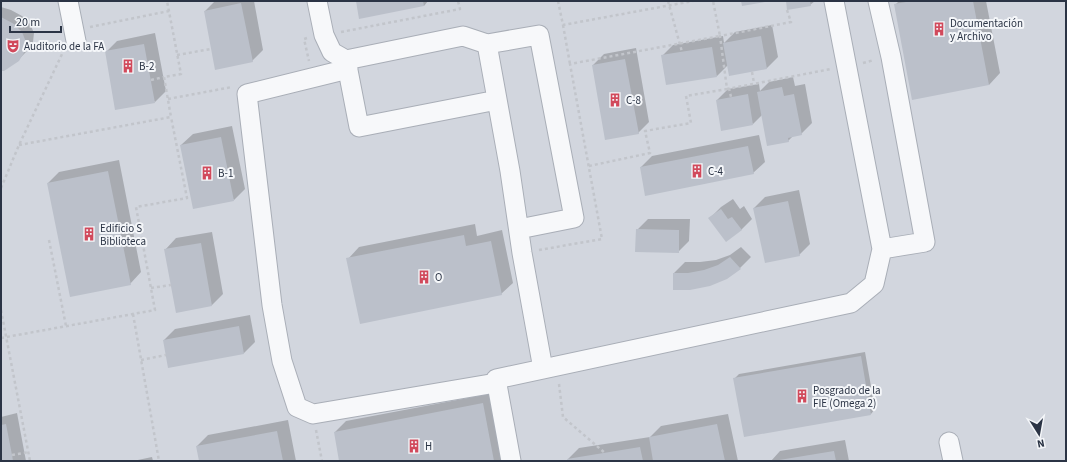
<svg xmlns="http://www.w3.org/2000/svg" width="1067" height="462" font-family="'Source Sans 3',sans-serif">
	<style>
		.built { fill: #d2d6de }
		.shadow { fill: #0003 }
		.building { fill: #bbc0ca }
		.lines { fill: none; stroke-linecap: round; stroke-linejoin: round }
		.minor-casing { stroke: #a9aeb7; stroke-width: 21 }
		.path { stroke: #c2c5cb; stroke-width: 2.5; stroke-dasharray: 3 3; stroke-linecap: butt }
		.minor { stroke: #f7f8fa; stroke-width: 19 }
		.labels { text-anchor: middle; dominant-baseline: central; stroke-width: 4; stroke-linejoin: round; paint-order: stroke }
		.poi-label { font-size: 11px; fill: #2b3445; stroke: #f4f6f9; text-anchor: start }
	</style>
	<rect width="100%" height="100%" fill="#e4e7ec"/>
	<path class="built" d="M1,1H1066V461H1Z"/>
	<path class="shadow" d="M215,1H254L263,50L252,61L205,11Z
		M357,1H428L424,6Z
		M787,1H815L810,5Z
		M899,1H986L1000,73L989,85L895,5Z
		M1,7L11,10L22,16L30,24L34,33L33,42L27,51L18,60L1,70Z
		M772,25L778,57L767,68L728,65L717,76L662,56L673,45L723,36L724,43L735,32Z
		M155,33L166,91L155,102L106,52L117,41Z
		M636,48L649,122L638,133L593,65L604,54Z
		M793,77L795,86L805,84L812,123L801,134L794,135L788,141L762,115L753,124L717,100L728,89L759,84L760,91L769,82Z
		M232,126L245,189L234,200L181,145L193,134Z
		M759,135L765,162L753,173L641,167L652,156Z
		M119,160L141,272L130,284L48,183L59,172Z
		M799,190L810,244L799,255L754,208L765,197Z
		M733,199L740,209L744,206L752,219L741,230L710,218L721,207Z
		M648,219H690L689,241L678,252L637,230Z
		M475,224L477,236L502,230L513,283L501,294L348,259L359,247Z
		M212,232L223,294L212,305L177,311L165,250L176,238Z
		M741,247L751,257L740,268L726,278L674,273L685,262H700L716,260L730,255Z
		M250,315L255,342L244,353L164,340L175,329Z
		M865,352L875,409L871,414L734,379L739,374Z
		M494,393L507,461H340L335,432L346,421Z
		M17,413L26,461H1V417Z
		M728,414L738,461H569L568,459L579,448L650,437L661,426Z
		M288,420L296,461H200L197,446L208,435Z
		M845,440L849,461H771L780,451Z
		M152,457L153,461H133Z"/>
	<path class="building" d="M356,1H423L424,6L359,19Z
		M741,1H765V2L742,6Z
		M786,1H810L811,6L787,10Z
		M912,1H973L989,85L912,100L894,4Z
		M241,3L253,62L215,70L204,11Z
		M1,17L14,24L22,32L26,42L25,51L19,61L4,71H1Z
		M761,36L767,69L729,76L723,43Z
		M144,44L155,103L115,110L105,51Z
		M712,47L717,77L666,85L661,55Z
		M625,59L639,134L605,140L592,65Z
		M782,87L784,96L794,94L802,135L788,138L789,142L767,146L757,92Z
		M748,94L753,125L721,131L716,100Z
		M221,137L234,201L193,209L180,145Z
		M748,146L754,174L645,196L640,167Z
		M108,171L131,285L70,297L47,183Z
		M788,201L800,256L765,263L753,208Z
		M721,209L728,219L732,217L742,230L726,242L708,218Z
		M636,229L679,230V253L635,252Z
		M464,235L466,246L491,241L502,295L360,324L346,258Z
		M201,243L212,306L176,313L164,249Z
		M730,257L741,269L727,279L710,286L690,290H673V273H688L704,270L718,265Z
		M239,326L244,354L168,368L163,340Z
		M861,356L871,415L744,437L733,378Z
		M483,403L494,461H339L334,432Z
		M6,424L12,455L13,461H1V425Z
		M717,424L725,461H653L649,437Z
		M277,431L283,461H199L196,446Z
		M640,447L643,461H568L567,459Z
		M834,451L836,461H779V460Z"/>
	<g class="lines">
		<g class="minor-casing">
			<path id="minor" d="M68,1L76,41
				M317,1L324,35L332,52L346,60L463,36L487,44L510,171L522,253L543,369
				M878,1L891,57L925,242L882,249
				M487,44L539,35L574,218L519,229
				M346,60L359,127L497,100
				M348,69L247,94L272,305L282,361L297,407L313,414L496,383
				M949,442L953,461
				M511,461L496,379L851,303L874,284L882,249L834,1"/>
		</g>
		<path class="path" d="M558,1L563,25L693,1
			M668,1L682,52
			M787,10L791,22L720,36L727,89L831,69
			M563,25L570,64
			M90,27L169,11
			M341,32L460,9L458,1
			M307,38L304,39L309,61
			M177,55L211,49
			M863,63L874,60
			M752,72L754,83
			M151,80L164,77
			M729,88L731,97
			M168,99L232,87
			M19,145L171,117L164,77L181,74L167,1
			M589,166L650,153L645,131L691,123L686,96L727,89
			M1,188L19,145L63,52
			M49,240L66,326
			M539,250L602,239L570,64L720,36L713,1
			M151,288L171,285
			M1,310L30,461
			M133,314L159,461
			M1,338L155,310L136,207L187,198L171,117
			M141,360L166,355
			M559,384L563,417L605,453
			M316,430L322,461
			M12,455L29,452"/>
		<use href="#minor" class="minor"/>
	</g>
	<defs>
		<g id="building-bare" transform="scale(1.08)"><path d="M-4-6H4V6H1V3H-1V6H-4ZM-2.5-4.3h1.7v1.8h-1.7ZM.8-4.3h1.7v1.8H.8ZM-2.5-1h1.7V.8h-1.7ZM.8-1h1.7V.8H.8Z" fill="#d1495b" stroke="#f4f6f9" stroke-width="2.5" paint-order="stroke"/></g>
		<g id="theatre-bare" transform="scale(1.08)"><path d="M-5-5.5Q0-4 5-5.5V0Q5 5 0 6Q-5 5-5 0ZM-3.3-2.5H-1v1.5H-3.3ZM1-2.5H3.3v1.5H1ZM-2.8 1Q0 5.5 2.8 1Z" fill="#d1495b" stroke="#f4f6f9" stroke-width="2.5" paint-order="stroke"/></g>
	</defs>
	<g fill-rule="evenodd">
		<use href="#building-bare" x="939" y="29"/>
		<use href="#theatre-bare" x="13" y="46"/>
		<use href="#building-bare" x="128" y="66"/>
		<use href="#building-bare" x="615" y="100"/>
		<use href="#building-bare" x="697" y="171"/>
		<use href="#building-bare" x="207" y="173"/>
		<use href="#building-bare" x="89" y="234"/>
		<use href="#building-bare" x="424" y="277"/>
		<use href="#building-bare" x="802" y="396"/>
		<use href="#building-bare" x="414" y="446"/>
	</g>
	<g class="labels">
		<g class="poi-label">
			<text x="950" y="23">Documentación<tspan x="950" dy="13">y Archivo</tspan></text>
			<text x="24" y="46">Auditorio de la FA</text>
			<text x="139" y="66">B-2</text>
			<text x="626" y="100">C-8</text>
			<text x="708" y="171">C-4</text>
			<text x="218" y="173">B-1</text>
			<text x="100" y="228">Edificio S<tspan x="100" dy="13">Biblioteca</tspan></text>
			<text x="435" y="277">O</text>
			<text x="813" y="390">Posgrado de la<tspan x="813" dy="13">FIE (Omega 2)</tspan></text>
			<text x="425" y="446">H</text>
		</g>
	</g>
	<rect width="1067" height="462" fill="none" stroke="#2b3445" stroke-width="4"/>
	<g transform="translate(1039 434) rotate(169)" stroke="#f4f6f9" stroke-width="3" paint-order="stroke">
	<path d="M0-3L7 15L0 10L-7 15Z" fill="#2b3445"/>
	<text y="-6" font-size="11" font-weight="bold" text-anchor="middle" fill="#2b3445">N</text>
	</g>
	<path d="M10 26v6h51v-6" fill="none" stroke="#2b3445" stroke-width="2"/>
	<text x="16" y="26" font-size="12" fill="#2b3445" stroke="#f4f6f9" stroke-width="3" paint-order="stroke">20 m</text>
</svg>
